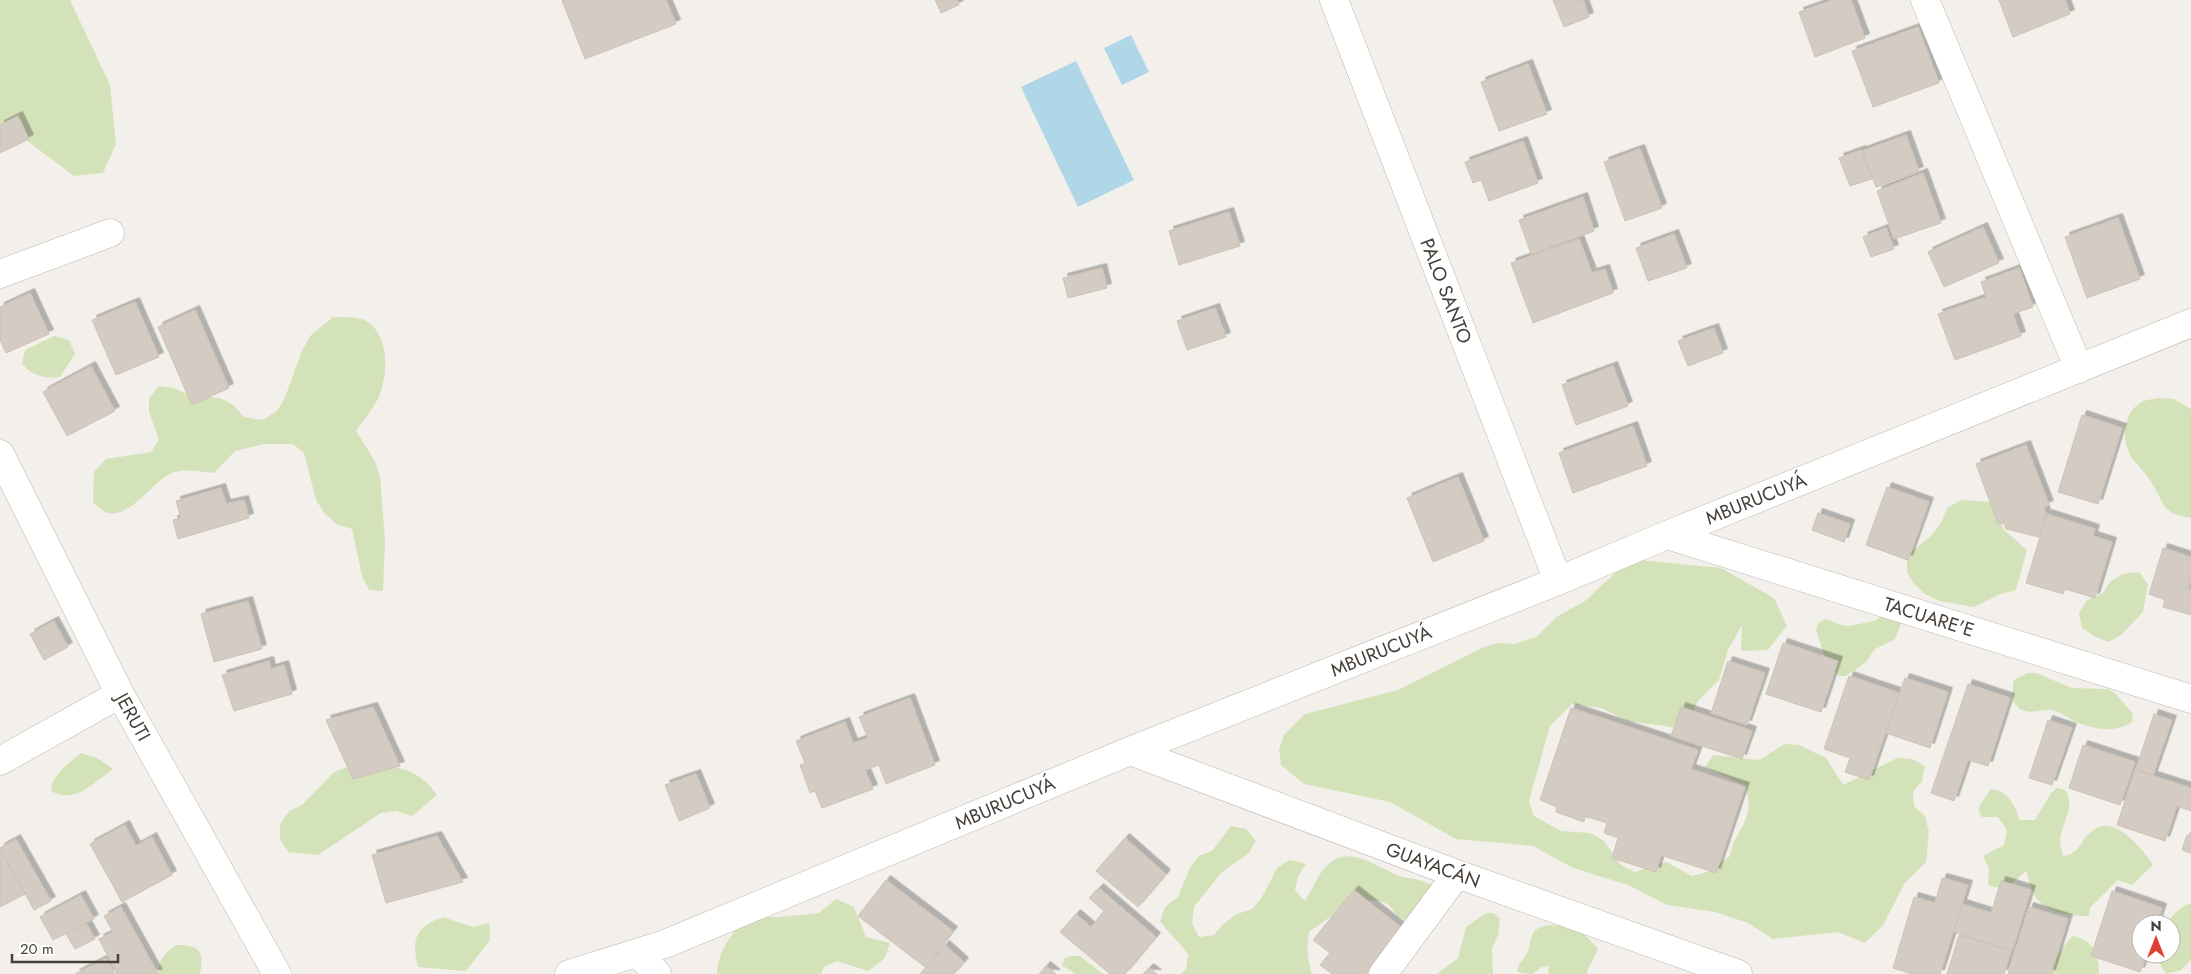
<svg xmlns="http://www.w3.org/2000/svg" width="2191" height="974" font-family="Jost,sans-serif">
	<style>
		.green { fill: #d4e2b9 }
		.water { fill: #afd7e8 }
		.building { fill: #d4cbc2; stroke: #cec2b6; filter: url(#shadow) }
		.lines { fill: none; stroke-linecap: round; stroke-linejoin: round }
		.minor-casing { stroke: #beb7ae; stroke-width: 29 }
		.minor { stroke: #fff; stroke-width: 28 }
		.labels { text-anchor: middle; dominant-baseline: central; stroke-width: 4; stroke-linejoin: round; paint-order: stroke }
		.street-label { font-size: 19px; fill: #47403a; stroke: #fff }
	</style>
	<defs>
		<filter id="shadow"><feDropShadow dx="4.5" dy="-4.5" stdDeviation="0" flood-color="#0004"/></filter>
	</defs>
	<rect width="100%" height="100%" fill="#f3f0eb"/>
	<path class="green" d="M0,0H70L110,85L116,144L103,173L74,176L22,137L0,139Z
		M333,317C344,317 359,316 368,322C390,337 388,377 378,399C372,410 363,421 356,431L375,461L380,476L385,540L383,591L369,590L362,576L352,529L338,525L325,514L316,500L304,453L293,444H264L235,451L214,473C199,472 182,467 168,475C151,484 128,521 105,512C101,510 96,505 93,502L94,472L106,459L151,452L159,440L149,412V398L159,386L174,388L189,395L220,398L233,405L244,417L262,420L276,412L284,400L302,351L310,336Z
		M54,336L69,340L75,354L60,377C43,379 34,376 22,364L25,350Z
		M2159,398L2174,399L2191,409V518C2160,513 2166,505 2151,482C2146,473 2138,466 2132,458C2120,440 2123,410 2144,401C2149,399 2155,399 2159,398Z
		M1961,500L1992,502L2004,530L2027,550L2016,590L2001,594L1974,607L1939,601L1925,594L1914,584L1907,572V555C1927,540 1939,532 1947,508Z
		M1630,559L1721,568L1774,598L1787,626L1768,650L1741,651L1742,625L1728,650L1719,680L1698,701L1685,729L1628,721L1601,708L1572,704L1550,726L1529,801L1534,816L1561,831L1590,833L1604,841L1621,865L1635,872L1666,862L1692,876L1707,872L1730,856C1733,838 1740,834 1746,819C1750,809 1748,796 1746,786L1705,767L1713,755L1759,760L1785,744L1799,745L1826,758L1843,785L1897,758L1912,759L1925,766L1922,781L1913,792L1914,806L1925,816L1929,832L1926,862L1905,883L1883,925L1865,943L1838,932L1773,939L1748,923L1715,912L1667,905L1628,885L1573,868L1533,846L1456,839L1390,802L1304,784L1281,765L1279,749L1284,735L1305,714L1398,690L1484,647L1499,643L1514,644L1536,637L1558,616L1585,601Z
		M2139,572L2148,584L2143,612L2122,634L2109,642L2096,637L2082,628L2079,613L2087,600L2102,594L2110,582L2123,574Z
		M1888,613L1904,616L1895,639L1875,649L1866,662L1846,676H1839L1828,666L1816,630L1818,623L1826,619L1841,625L1849,626L1874,621Z
		M2027,673H2036L2072,688L2108,689L2115,693L2133,714L2132,722C2116,734 2093,729 2076,722C2068,718 2060,711 2051,710C2041,709 2029,715 2020,709C2010,702 2012,690 2014,680Z
		M81,753L97,758L113,769C95,782 74,805 51,791C53,773 68,764 81,753Z
		M350,766C387,766 414,762 437,795L412,816L396,811L381,813L318,855L288,852L280,839V824L289,811L302,805L334,772Z
		M2057,788L2065,790C2080,812 2050,831 2064,856C2081,853 2080,840 2092,831C2114,813 2143,849 2153,865L2132,885L2118,880L2090,908L2089,916C2071,916 2051,914 2038,900C2032,894 2029,879 2026,871C2015,881 2003,893 1988,885L1989,869L1983,856L2004,845L2007,830L1998,817H1982L1978,810L1981,803L1991,789C2009,791 2014,805 2020,820H2035L2051,793Z
		M1231,826L1246,829L1256,841L1249,853L1222,872L1194,907L1192,923L1199,937L1214,935L1224,923L1237,914L1252,909L1262,897L1277,868L1290,860L1306,864L1298,876L1295,890L1305,901C1313,889 1319,870 1331,862C1354,845 1381,871 1403,877C1415,879 1422,880 1433,885L1412,922C1407,920 1401,919 1398,916C1393,912 1392,907 1387,904C1363,891 1329,918 1309,932C1307,947 1307,959 1312,974H1181L1186,969L1188,955C1180,942 1169,934 1160,921L1165,907L1178,897L1190,868L1199,856L1212,851Z
		M836,899L854,907L866,937L890,943L885,958L868,971L837,961L824,967L821,974H717C718,950 731,936 745,917H779L819,913Z
		M2191,903V960L2181,970L2166,974L2158,961L2159,954H2171V924H2167C2173,914 2180,907 2191,903Z
		M1486,913H1494L1500,919L1498,935L1492,949L1493,974H1437L1458,958L1466,927Z
		M443,917L473,927L489,923L490,940L466,971L418,967C411,938 416,927 443,917Z
		M1548,925C1575,926 1580,928 1598,949L1587,971V974H1548L1549,966L1542,967L1532,974L1517,972C1518,963 1525,959 1528,951C1533,936 1529,929 1548,925Z
		M2072,936C2093,940 2099,953 2099,974H2046L2049,966Z
		M177,945C201,945 204,952 200,974H158C158,961 165,951 177,945Z
		M1072,956H1080L1103,974H1075L1062,965L1065,958Z"/>
	<path class="water" d="M1131,35L1149,72L1122,85L1104,48Z
		M1076,61L1134,180L1078,207L1021,87Z"/>
	<path class="building" d="M562,0H666L676,24L585,59Z
		M935,0H957L959,5L941,13Z
		M1553,0H1583L1589,17L1564,27Z
		M1833,0H1851L1865,38L1815,57L1799,12Z
		M1999,0H2065L2070,14L2013,37Z
		M1918,27L1939,83L1873,107L1852,51Z
		M1528,64L1547,114L1499,131L1481,82Z
		M18,116L29,139L0,153V125Z
		M1906,135L1919,171L1876,187L1862,151Z
		M1523,141L1538,183L1489,201L1481,180L1473,183L1465,162Z
		M1640,149L1662,208L1625,221L1604,162Z
		M1861,150L1872,179L1850,186L1839,158Z
		M1923,173L1941,223L1894,239L1877,191Z
		M1583,197L1594,231L1531,254L1519,220Z
		M1229,212L1240,246L1179,265L1169,231Z
		M2118,218L2140,279L2087,298L2065,237Z
		M1983,227L1999,263L1944,287L1928,252Z
		M1886,228L1894,249L1871,257L1863,237Z
		M1674,234L1687,268L1648,281L1636,248Z
		M1579,239L1592,273L1605,269L1613,293L1533,323L1511,263Z
		M1102,268L1107,288L1068,298L1063,278Z
		M2019,268L2033,307L2013,314L2021,336L1955,360L1938,314L1986,297L1981,282Z
		M30,293L49,334L6,353L0,340V307Z
		M135,302L159,357L116,375L92,320Z
		M1215,308L1226,337L1187,350L1177,321Z
		M195,310L229,388L192,405L158,327Z
		M1714,328L1723,353L1688,366L1678,341Z
		M91,366L115,411L67,436L43,392Z
		M1613,366L1628,406L1576,425L1562,385Z
		M2082,415L2122,428L2098,504L2058,492Z
		M1633,426L1647,466L1573,493L1559,453Z
		M2026,445L2049,505L2044,507L2046,514L2039,537L2006,529L2004,523L1998,524L1976,464Z
		M1458,477L1484,541L1433,562L1407,498Z
		M1887,487L1929,502L1908,560L1866,545Z
		M221,488L226,504L244,500L249,518L178,539L173,520L181,518L176,501Z
		M1818,513L1850,524L1844,542L1812,530Z
		M2047,514L2095,529L2093,536L2112,542L2095,598L2065,589L2063,594L2026,583Z
		M2163,548L2191,557V580L2188,588L2191,589V615L2163,607L2165,600L2149,594Z
		M248,601L262,649L214,662L201,614Z
		M54,621L68,647L44,660L30,634Z
		M1783,643L1838,661L1821,712L1766,694Z
		M269,661L271,669L284,665L292,694L234,711L222,675Z
		M1728,661L1765,673L1747,725L1711,713Z
		M1849,676L1899,693L1869,780L1845,772L1850,758L1824,749Z
		M1905,678L1948,692L1930,748L1886,733Z
		M1968,684L2010,698L1988,766L1968,760L1954,801L1931,793Z
		M910,698L935,765L886,784L879,765L865,770L873,789L822,808L815,791L810,793L800,765L805,763L796,741L845,722L853,743L868,738L859,717Z
		M373,707L400,766L353,779L326,720Z
		M1681,707L1752,731L1742,759L1671,736Z
		M1571,708L1698,750L1691,769L1745,787L1716,873L1661,855L1656,872L1612,858L1618,838L1604,833L1607,823L1585,816L1584,822L1556,812L1557,807L1540,800Z
		M2154,714L2172,720L2153,775L2136,769Z
		M2048,720L2072,728L2052,785L2029,778Z
		M2083,745L2135,762L2120,805L2069,788Z
		M2135,770L2191,788V811L2177,806L2165,841L2117,825Z
		M696,774L710,808L679,821L665,785Z
		M125,825L136,846L152,837L172,875L122,902L90,844Z
		M2187,835L2191,836V853L2182,850Z
		M437,836L463,882L386,903L372,855Z
		M1125,838L1166,874L1138,907L1096,871Z
		M16,839L51,901L34,910L0,848Z
		M0,849L25,894L0,907Z
		M1942,878L1968,885L1940,974H1912L1893,968L1914,897L1935,903Z
		M886,880L953,931L925,967L858,916Z
		M2001,881L2031,890L2012,951L1954,932L1962,904L1991,913Z
		M1099,888L1156,937L1125,974H1110L1060,932L1076,914L1091,927L1104,911L1089,898Z
		M1354,890L1403,929L1366,974H1332L1320,965L1330,953L1313,940Z
		M2112,891L2162,908L2157,924H2141V954H2147L2140,972L2091,956Z
		M81,895L94,919L53,940L40,917Z
		M121,907L158,974H117L99,939L113,932L104,916Z
		M2029,907L2068,919L2051,974H2008Z
		M86,923L95,939L75,949L66,934Z
		M1959,935L2011,951L2004,974H1947Z
		M945,945L964,962L954,974H920Z
		M106,958L115,974H75Z
		M1046,966L1056,974H1039Z
		M1149,968L1157,974H1143Z"/>
	<g class="lines">
		<g class="minor-casing">
			<path id="minor" d="M1334,0L1558,581
				M1925,0L2079,369
				M0,274L110,233
				M0,454L120,694L277,974
				M1667,535L2191,699
				M1130,751L1457,874L1738,974
				M0,761L120,694
				M638,953L657,974
				M569,974L665,944L1130,751L1558,581L1667,535L2191,323
				M1383,974L1457,874"/>
		</g>
		<use href="#minor" class="minor"/>
	</g>
	<g class="labels">
		<g class="street-label">
			<text transform="translate(1446 291) rotate(69)">PALO SANTO</text>
			<text transform="translate(1756 499) rotate(-22)">MBURUCUYÁ</text>
			<text transform="translate(1929 617) rotate(17)">TACUARE'E</text>
			<text transform="translate(1381 651) rotate(-22)">MBURUCUYÁ</text>
			<text transform="translate(133 717) rotate(61)">JERUTI</text>
			<text transform="translate(1005 803) rotate(-23)">MBURUCUYÁ</text>
			<text transform="translate(1433 865) rotate(20)">GUAYACÁN</text>
		</g>
	</g>
	<g transform="translate(2156 939)"><circle r="24" fill="#ffffff" stroke="#b5b3b0"/>
	<path d="M0-4L9 19L0 12L-9 19Z" fill="#e03e35"/>
	<text y="-8" font-size="14" font-weight="bold" text-anchor="middle" fill="#47403a">N</text>
	</g>
	<path d="M12 954v8h106v-8" fill="none" stroke="#47403a" stroke-width="2.5"/>
	<text x="20" y="954" font-size="15" fill="#47403a" stroke="#ffffff" stroke-width="4" paint-order="stroke">20 m</text>
</svg>
